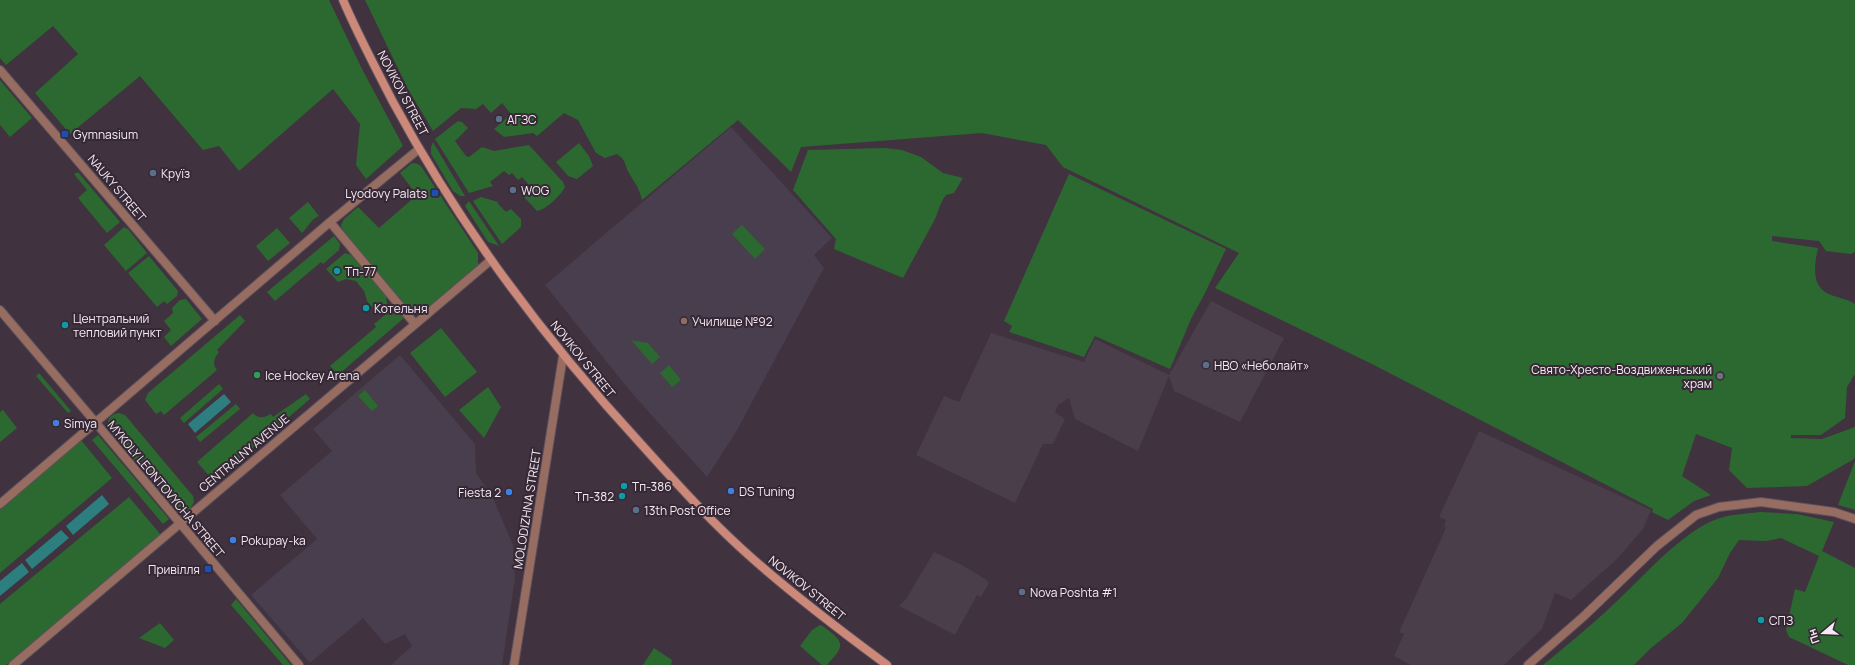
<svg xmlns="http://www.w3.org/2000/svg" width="1855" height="665" font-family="Manrope,sans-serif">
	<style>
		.commercial { fill: #4a3e4a }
		.education { fill: #483e4d }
		.green { fill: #2c6931 }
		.water { fill: #2d7e7f }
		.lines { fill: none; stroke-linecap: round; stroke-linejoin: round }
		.minor-casing { stroke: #5d505c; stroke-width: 10 }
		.tertiary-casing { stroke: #5d505c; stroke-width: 10 }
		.secondary-casing { stroke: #5d505c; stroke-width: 10 }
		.minor { stroke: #976c61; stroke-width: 8 }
		.tertiary { stroke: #976c61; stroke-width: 8 }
		.secondary { stroke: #cc8878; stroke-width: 8 }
		.service-dot { fill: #5c6f8a; stroke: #362835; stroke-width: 1.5 }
		.transit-dot { fill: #1a4fb4; stroke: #362835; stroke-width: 1.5 }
		.culture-dot { fill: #0f9aa8; stroke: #362835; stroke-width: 1.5 }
		.education-dot { fill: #8d6e63; stroke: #362835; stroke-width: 1.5 }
		.leisure-dot { fill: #2e9e5b; stroke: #362835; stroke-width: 1.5 }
		.worship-dot { fill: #6b7280; stroke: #362835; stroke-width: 1.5 }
		.shop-dot { fill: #3f7fe0; stroke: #362835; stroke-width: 1.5 }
		.labels { text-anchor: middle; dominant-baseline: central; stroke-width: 4; stroke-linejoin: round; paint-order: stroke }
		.street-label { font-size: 12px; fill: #f5ebf4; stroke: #362835 }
		.poi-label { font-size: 12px; fill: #f5ebf4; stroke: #362835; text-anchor: start }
	</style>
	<rect width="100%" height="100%" fill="#40323f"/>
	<path class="commercial" d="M1211,301L1284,338L1240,422L1174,391L1169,376L1138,451L1075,419L1069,398L1058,405L1055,412L1065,419L1053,444H1043L1015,503L916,455L944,396L959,402L991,333L1084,362L1095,339L1169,375Z
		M1479,431L1651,510L1643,529L1616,560L1571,600L1555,593L1542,629L1504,665H1411L1394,656L1404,634L1399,632L1446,528L1444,526L1446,520L1439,517Z
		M934,552L964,566L985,579L989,583L981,597L977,595L955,635L899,606L906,599Z"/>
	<path class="education" d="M731,127L832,238L814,255L824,268L736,432L707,477L630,391L545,285Z
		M400,355L475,444L476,473L492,496L513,545L515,579L502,665H391L412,646L405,634L385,644L363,618L310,663L251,595L317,539L280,495L332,451L313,429Z"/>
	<path class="green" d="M0,0H329L362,69L403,146L366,179L356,165L360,124L333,89L239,171L219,146L203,150L140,76L70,134L35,93L78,54L53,26L6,65L0,58Z
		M365,0H1855V252L1851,254L1826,251L1819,241L1772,236V241L1818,248C1815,262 1811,283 1825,292C1834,298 1847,298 1855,304V374L1847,387L1845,418L1821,435H1791V438L1822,439L1855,427V456L1854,459L1807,486L1747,488L1729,470L1732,448L1696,434L1682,476L1711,495L1694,501L1668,520L1652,512L1653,509L1372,364L1215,288L1239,253L1063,167L1046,145L982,133L801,147L791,172L738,120L642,200C639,187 635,184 629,173C624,164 627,161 617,154L605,158L596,153L578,120L564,113L537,136L533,133L504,137L494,129L511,114L502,103L491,113L483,104L476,109L461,108L433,131L408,89Z
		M0,80L32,118L10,137L0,125Z
		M458,121L462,122L468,128L455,141L466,156L469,157L482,147L494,151L529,145L563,182L565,187C560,196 547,209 537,211L523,196L532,188L522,177L518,180L512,173L509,175L504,171L490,182L493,186L469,193L435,139Z
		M433,142L465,196H460L453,191L431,154V147Z
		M579,143L589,156L593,166L577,179L568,176L556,162Z
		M885,148L902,150L921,157L943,173L963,178L954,193L946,195C939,204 939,211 934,221L903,278L834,249L836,239L793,190L808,150Z
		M412,163L418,164L421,166L478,253V265L422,313L415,315L411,314L344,233L341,225L344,219L358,207L379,228L417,195L400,173Z
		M78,172L120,222L107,233L78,198L87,190L74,174Z
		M1069,174L1226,249L1205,293L1191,319L1170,369L1095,336L1084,357L1009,332L1012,326L1004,321Z
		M481,197L498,202V204L506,212L511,209L521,219V227L502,244L473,201Z
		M469,201L499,246L488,242L465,206Z
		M308,202L319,216C311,219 308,227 302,233L289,218Z
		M742,225L765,249L755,259L732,234Z
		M124,227L128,229L147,253L126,271L104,245Z
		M277,228L290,243L268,261L256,246Z
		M334,236L340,244L339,250L323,264L321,262L275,301L267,292Z
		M345,253L351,255L386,296L387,304L377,313L367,301L364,291L356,281L346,279L338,282L326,269Z
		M149,256L178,291L177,296L167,304L164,301L157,307L128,273Z
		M186,299L202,319L171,346L164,337L171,330L164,321L173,313L172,308L180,300Z
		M395,310L404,318L338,375L330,366L376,327L374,324L390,311Z
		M240,315L245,321L217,350L219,352C214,358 212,364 217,370L164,415L161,411L156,414L145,400L148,393Z
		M441,328L477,372L445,397L410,353Z
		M631,340L648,343L660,357L652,364Z
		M669,365L681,380L672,387L660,373Z
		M39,373L71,411L68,413L36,376Z
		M219,384L223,389L184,423L180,418Z
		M488,387L501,407L484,438L459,410Z
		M365,390L378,406L372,411L358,396Z
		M306,394L310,399L218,477L212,479L197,462L253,413C258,419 264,418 271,414L273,417Z
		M236,404L240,409L200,442L196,437Z
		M3,410L17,428L0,442V412Z
		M119,413L125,415L193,496L194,502L190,509L183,512L177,509L110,431C105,422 109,414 119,413Z
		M98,435L169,519L163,524L92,440Z
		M81,440L112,478L0,573V508Z
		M1855,461V510L1838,505Z
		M129,497L161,535L6,665H0V604Z
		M1760,512L1797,514L1834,522L1822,551L1855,568V665H1848L1789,637L1786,630L1795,589L1805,592L1819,556L1781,538L1766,541L1739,540L1730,553L1718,578L1682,623L1651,648L1634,665H1543C1567,645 1592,625 1615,603C1642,578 1678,536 1712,521C1727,514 1744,514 1760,512Z
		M236,599L291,665H283L231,605Z
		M160,623L174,640L165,648L139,638Z
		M820,625C825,627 829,631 833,634C848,646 836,654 827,665H822L800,646L812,630Z
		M654,648L672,660L671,665H643Z"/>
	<path class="water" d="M224,394L231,402L195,433L188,424Z
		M102,495L109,504L73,535L66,526Z
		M61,530L69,538L32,569L25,560Z
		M22,563L29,572L0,596V581Z"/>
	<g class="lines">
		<g class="minor-casing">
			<path id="minor" d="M0,310L96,423
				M514,665L563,356"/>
		</g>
		<g class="tertiary-casing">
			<path id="tertiary" d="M0,70L215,321
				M330,222L415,324
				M96,423L299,665
				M0,504L330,222L419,149
				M13,665L491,260
				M1528,665L1583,617L1657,546L1696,515L1719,507L1761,502L1834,512L1855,519"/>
		</g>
		<g class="secondary-casing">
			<path id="secondary" d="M343,0C358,35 376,69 393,102C460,226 545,340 641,444C677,484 713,524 753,559C796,597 841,631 887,665"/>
		</g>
		<use href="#minor" class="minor"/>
		<use href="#tertiary" class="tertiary"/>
		<use href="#secondary" class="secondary"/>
	</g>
	<g class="service-dot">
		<circle cx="499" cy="119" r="4"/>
		<circle cx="153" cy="173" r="4"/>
		<circle cx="513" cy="190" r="4"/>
		<circle cx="1206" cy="365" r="4"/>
		<circle cx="636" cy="510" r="4"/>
		<circle cx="1022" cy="592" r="4"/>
	</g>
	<g class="transit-dot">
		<rect x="61" y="130" width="8" height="8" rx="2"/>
		<rect x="431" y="189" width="8" height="8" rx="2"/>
		<rect x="204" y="565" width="8" height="8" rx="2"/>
	</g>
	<g class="culture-dot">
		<circle cx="337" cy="271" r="4"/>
		<circle cx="366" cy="308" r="4"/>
		<circle cx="65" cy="325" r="4"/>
		<circle cx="624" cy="486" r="4"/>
		<circle cx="622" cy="496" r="4"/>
		<circle cx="1761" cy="620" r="4"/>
	</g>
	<circle class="education-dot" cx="684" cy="321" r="4"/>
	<circle class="leisure-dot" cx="257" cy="375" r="4"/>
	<circle class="worship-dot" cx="1720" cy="376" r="4"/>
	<g class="shop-dot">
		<circle cx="56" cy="423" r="4"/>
		<circle cx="731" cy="491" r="4"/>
		<circle cx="509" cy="492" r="4"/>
		<circle cx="233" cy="540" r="4"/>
	</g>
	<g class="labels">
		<g class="street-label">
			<text transform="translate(403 93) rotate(62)">NOVIKOV STREET</text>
			<text transform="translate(117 188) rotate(50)">NAUKY STREET</text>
			<text transform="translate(583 359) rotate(51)">NOVIKOV STREET</text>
			<text transform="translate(244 453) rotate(-40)">CENTRALNY AVENUE</text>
			<text transform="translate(166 489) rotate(50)">MYKOLY LEONTOVYCHA STREET</text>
			<text transform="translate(527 509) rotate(-81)">MOLODIZHNA STREET</text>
			<text transform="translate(807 588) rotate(39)">NOVIKOV STREET</text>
		</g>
		<g class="poi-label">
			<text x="507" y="119">АГЗС</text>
			<text x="73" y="134">Gymnasium</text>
			<text x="161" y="173">Круїз</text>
			<text x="521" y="190">WOG</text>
			<text x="427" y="193" text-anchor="end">Lyodovy Palats</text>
			<text x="345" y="271">Тп-77</text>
			<text x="374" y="308">Котельня</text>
			<text x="73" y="318">Центральний<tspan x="73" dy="14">тепловий пункт</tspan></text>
			<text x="692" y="321">Училище №92</text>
			<text x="1214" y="365">НВО «Неболайт»</text>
			<text x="1712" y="369" text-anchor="end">Свято-Хресто-Воздвиженський<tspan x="1712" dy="14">храм</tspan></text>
			<text x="265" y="375">Ice Hockey Arena</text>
			<text x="64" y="423">Simya</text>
			<text x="632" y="486">Тп-386</text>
			<text x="739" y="491">DS Tuning</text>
			<text x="501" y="492" text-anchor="end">Fiesta 2</text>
			<text x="614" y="496" text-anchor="end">Тп-382</text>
			<text x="644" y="510">13th Post Office</text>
			<text x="241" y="540">Pokupay-ka</text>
			<text x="200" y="569" text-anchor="end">Привілля</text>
			<text x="1030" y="592">Nova Poshta #1</text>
			<text x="1769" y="620">СПЗ</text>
		</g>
	</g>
	<g transform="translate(1823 633) rotate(251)" stroke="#362835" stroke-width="3" paint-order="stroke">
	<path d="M0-3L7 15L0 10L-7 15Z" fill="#f5ebf4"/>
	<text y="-6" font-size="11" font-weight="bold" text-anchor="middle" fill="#f5ebf4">Пн</text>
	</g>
</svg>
